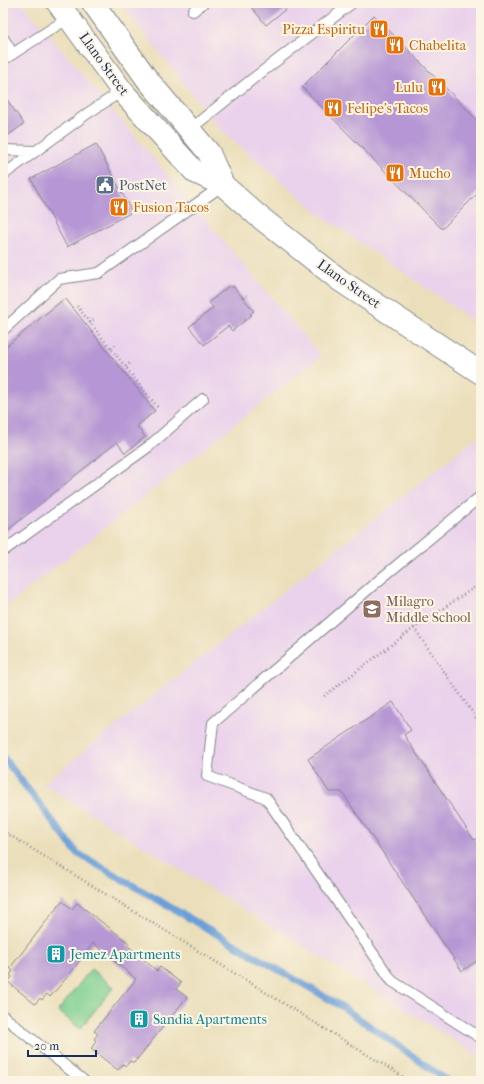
<svg xmlns="http://www.w3.org/2000/svg" width="484" height="1084" font-family="'IM FELL French Canon',serif">
	<style>
		.built { fill: #ead1ec }
		.grass { fill: #7dce8f; stroke: #4c7e76 }
		.lines { fill: none; stroke-linecap: round; stroke-linejoin: round }
		.stream { stroke: #6b9fd7; stroke-width: 7 }
		.building { fill: #b696d4 }
		.lane-casing { stroke: #83878c; stroke-width: 12 }
		.secondary-casing { stroke: #83878c; stroke-width: 24 }
		.path { stroke: #83878c; stroke-width: 2.5; stroke-dasharray: 1 3; stroke-linecap: butt }
		.lane { stroke: #fff; stroke-width: 10 }
		.secondary { stroke: #fff; stroke-width: 22 }
		.labels { text-anchor: middle; dominant-baseline: central; stroke-width: 4; stroke-linejoin: round; paint-order: stroke }
		.food-label { font-size: 14px; fill: #c56008; stroke: #fcf5e5; text-anchor: start }
		.street-label { font-size: 14px; fill: #1b2f5e; stroke: #fcf5e5 }
		.service-label { font-size: 14px; fill: #4e5e75; stroke: #fcf5e5; text-anchor: start }
		.education-label { font-size: 14px; fill: #785e54; stroke: #fcf5e5; text-anchor: start }
		.culture-label { font-size: 14px; fill: #0d838f; stroke: #fcf5e5; text-anchor: start }
	</style>
	<rect width="100%" height="100%" fill="#fcf5e5"/>
	<filter id="ink" filterUnits="userSpaceOnUse"><feTurbulence type="fractalNoise" baseFrequency=".025" numOctaves="2"/><feDisplacementMap in="SourceGraphic" scale="8" xChannelSelector="R" yChannelSelector="G"/><feConvolveMatrix kernelMatrix="1 2 1 2 8 2 1 2 1" color-interpolation-filters="sRGB"/></filter>
	<filter id="wash" filterUnits="userSpaceOnUse"><feTurbulence type="fractalNoise" baseFrequency=".012" numOctaves="4" result="noise"/><feDisplacementMap in="SourceGraphic" scale="16" xChannelSelector="R" yChannelSelector="G"/><feGaussianBlur stdDeviation="0.9" result="paint"/><feColorMatrix in="noise" values="0 0 0 0 0 0 0 0 0 0 0 0 0 0 0 0 0 1.4 0 .05"/><feComposite in="paint" operator="in"/></filter>
	<g filter="url(#wash)">
		<rect width="100%" height="100%" fill="#ebdfbb"/>
		<path class="built" d="M5,3H22L321,356L3,609V4Z
			M120,3H481V326L319,214L220,129Z
			M481,434V1057L43,784Z"/>
		<path class="grass" d="M91,969L114,987L80,1029L58,1011Z"/>
		<g class="lines">
			<path class="stream" d="M3,757L77,853L341,1006L448,1081"/>
		</g>
		<g id="blocks">
			<path class="building" d="M248,3H293L266,25Z
				M374,15L481,124V190L442,229L302,87Z
				M3,94L24,124L3,139Z
				M96,144L132,212L67,247L31,179Z
				M229,286L231,288L233,286L254,311L250,314L252,315L232,331L228,326L204,345L189,327L213,308L209,302Z
				M65,298L155,411L137,426L145,437L125,453L117,442L3,534V349Z
				M393,702L411,730L404,735L474,840L481,836V958L462,971L342,792H329L308,759Z
				M62,901L72,909L77,903L129,943L127,945L157,971L160,967L181,983L176,989L187,997L134,1063L130,1061L126,1066L123,1064L118,1070L91,1049L96,1041L94,1039L98,1034L94,1031L136,979L93,943L69,975L50,997L47,994L42,1000L40,998L35,1004L8,982L12,977L10,975L13,971L10,968Z"/>
		</g>
	</g>
	<g filter="url(#ink)">
		<use href="#blocks" fill-opacity="0" stroke="#83878c" stroke-width="1"/>
		<g class="lines">
			<g class="lane-casing">
				<path id="lane" d="M193,11L203,3
					M3,38L13,54
					M3,60L70,17
					M189,130L250,81L352,3
					M3,150L35,151
					M3,175L88,113L122,91
					M3,330L59,279L99,273L223,185
					M481,496L372,586L213,723L207,776L266,798L392,981L481,1038
					M3,551L148,447L203,399
					M3,1016L84,1081"/>
			</g>
			<g class="secondary-casing">
				<path id="secondary" d="M58,3L122,91L195,172L223,185L209,153L147,79L93,3
					M223,185L257,215L341,281L481,373"/>
			</g>
			<path class="path" d="M243,298L249,294
				M77,306L159,409
				M90,323L95,318
				M111,348L116,344
				M126,367L131,362
				M414,628L481,725
				M324,696L414,628L481,583
				M3,831L410,1081"/>
			<use href="#lane" class="lane"/>
			<use href="#secondary" class="secondary"/>
		</g>
	</g>
	<defs>
		<g id="restaurant-square" transform="scale(1)"><rect x="-9" y="-9" width="18" height="18" rx="4" fill="#e8710a" stroke="#fcf5e5"/><path d="M-5-6h1v4h1v-4h1v4h1v-4h1v5L-1.5 .5V6h-2V.5L-5-1ZM5-6V6H3V1.5H1.5Q1.5-4 5-6Z" fill="#fff"/></g>
		<g id="civic-square" transform="scale(1)"><rect x="-9" y="-9" width="18" height="18" rx="4" fill="#5c6f8a" stroke="#fcf5e5"/><path d="M-.6-6.5H3V-4.5H.6V-3L4-1V1h2V6H-6V1h2V-1L-.6-3ZM-1.2 2.5V6h2.4V2.5Z" fill="#fff"/></g>
		<g id="school-square" transform="scale(1)"><rect x="-9" y="-9" width="18" height="18" rx="4" fill="#8d6e63" stroke="#fcf5e5"/><path d="M0-5L7-2L0 1L-7-2ZM-4 1L0 2.5L4 1V4Q0 6-4 4Z" fill="#fff"/></g>
		<g id="building-square" transform="scale(1)"><rect x="-9" y="-9" width="18" height="18" rx="4" fill="#0f9aa8" stroke="#fcf5e5"/><path d="M-4-6H4V6H1V3H-1V6H-4ZM-2.5-4.3h1.7v1.8h-1.7ZM.8-4.3h1.7v1.8H.8ZM-2.5-1h1.7V.8h-1.7ZM.8-1h1.7V.8H.8Z" fill="#fff"/></g>
	</defs>
	<g fill-rule="evenodd">
		<use href="#restaurant-square" x="379" y="29"/>
		<use href="#restaurant-square" x="395" y="45"/>
		<use href="#restaurant-square" x="437" y="87"/>
		<use href="#restaurant-square" x="333" y="108"/>
		<use href="#restaurant-square" x="395" y="173"/>
		<use href="#civic-square" x="105" y="185"/>
		<use href="#restaurant-square" x="119" y="207"/>
		<use href="#school-square" x="372" y="609"/>
		<use href="#building-square" x="56" y="954"/>
		<use href="#building-square" x="139" y="1019"/>
	</g>
	<g class="labels">
		<g class="food-label">
			<text x="365" y="29" text-anchor="end">Pizza Espiritu</text>
			<text x="409" y="45">Chabelita</text>
			<text x="423" y="87" text-anchor="end">Lulu</text>
			<text x="347" y="108">Felipe's Tacos</text>
			<text x="409" y="173">Mucho</text>
			<text x="133" y="207">Fusion Tacos</text>
		</g>
		<g class="street-label">
			<text transform="translate(104 64) rotate(54)">Llano Street</text>
			<text transform="translate(349 284) rotate(35)">Llano Street</text>
		</g>
		<g class="service-label">
			<text x="119" y="185">PostNet</text>
		</g>
		<g class="education-label">
			<text x="386" y="601">Milagro<tspan x="386" dy="16">Middle School</tspan></text>
		</g>
		<g class="culture-label">
			<text x="70" y="954">Jemez Apartments</text>
			<text x="153" y="1019">Sandia Apartments</text>
		</g>
	</g>
	<rect width="484" height="1084" fill="none" stroke="#fcf5e5" stroke-width="16"/>
	<path d="M28 1050v6h68v-6" fill="none" stroke="#1b2f5e" stroke-width="2"/>
	<text x="34" y="1050" font-size="12" fill="#1b2f5e" stroke="#fcf5e5" stroke-width="3" paint-order="stroke">20 m</text>
</svg>
